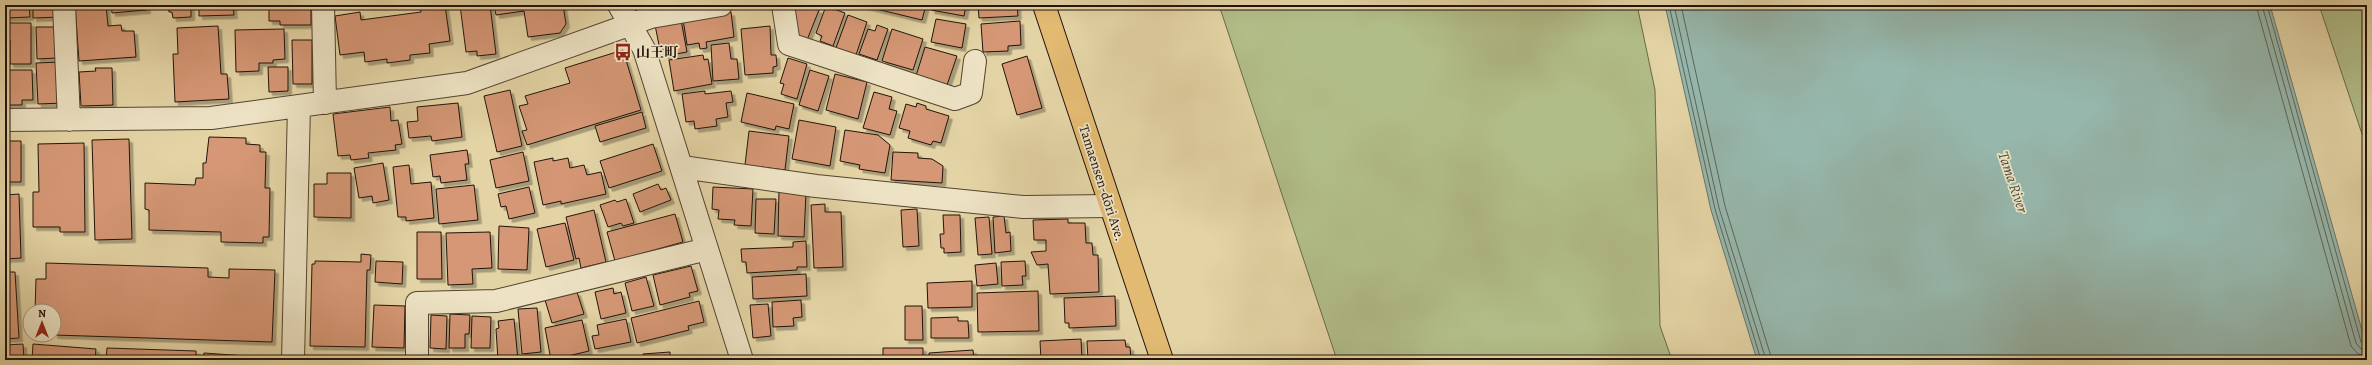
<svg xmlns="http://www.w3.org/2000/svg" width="2372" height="365" font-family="Alegreya,'Noto Serif JP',serif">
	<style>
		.green { fill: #b1bd88; stroke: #696849 }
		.water { fill: #96b7ac; stroke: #67756b }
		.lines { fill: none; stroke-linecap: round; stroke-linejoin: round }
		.shore { stroke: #5c655b; stroke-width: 1 }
		.building { fill: #d59775; stroke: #21130a; filter: url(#shadow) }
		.minor-casing { stroke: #524331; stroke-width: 24 }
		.major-casing { stroke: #21130a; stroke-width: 24 }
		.minor { stroke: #ede3c4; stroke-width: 22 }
		.major { stroke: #e2ba72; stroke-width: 22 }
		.labels { text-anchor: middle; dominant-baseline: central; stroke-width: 3.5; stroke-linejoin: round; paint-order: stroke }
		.poi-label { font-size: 14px; font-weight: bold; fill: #21130a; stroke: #ede3c4; text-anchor: start }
		.street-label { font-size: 14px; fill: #21130a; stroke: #ede3c4 }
		.water-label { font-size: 15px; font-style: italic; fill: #4a4c43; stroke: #ede3c4 }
	</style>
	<defs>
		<filter id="shadow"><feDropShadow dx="3.5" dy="3.5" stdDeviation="0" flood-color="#0004"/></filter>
	</defs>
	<rect width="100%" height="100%" fill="#e4d4a5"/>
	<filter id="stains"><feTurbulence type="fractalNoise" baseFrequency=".005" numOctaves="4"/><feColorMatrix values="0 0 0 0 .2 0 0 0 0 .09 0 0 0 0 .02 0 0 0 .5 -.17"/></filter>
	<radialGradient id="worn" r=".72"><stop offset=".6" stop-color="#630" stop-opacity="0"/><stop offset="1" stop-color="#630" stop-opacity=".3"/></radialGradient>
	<path class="green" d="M1219,5H1637L1655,90L1660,326L1672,360H1337Z
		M2319,5H2367V149Z"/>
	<path class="water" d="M1665,5H2270L2367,348V360H1757L1711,210Z"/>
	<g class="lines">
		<path class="shore" d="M1669,5L1715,209L1761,360
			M1674,5L1719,208L1766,360
			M1681,5L1725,206L1772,360
			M2256,5L2351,346L2358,354L2367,356
			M2262,5L2356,343L2361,349L2367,350
			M2267,5L2361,342L2367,345"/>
	</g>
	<path class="building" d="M5,5H29L30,17L6,18Z
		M33,5H58L59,17L33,18Z
		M75,5H106L108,26L121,25L122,31H134L136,57L79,61Z
		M111,5H147V10L112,13Z
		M168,5H191V17L173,18L172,12H169Z
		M199,5H233L234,15L199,16Z
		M269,5H311V25H280V21H269Z
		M420,5H445L450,41L429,44L430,53L410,55V60L387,63V59L365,62L364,52L340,55L335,16L360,12L361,20L421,12Z
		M460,5H490L496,54L477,56V51L466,52Z
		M494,5H563L566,24L560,33L528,37L524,11L496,15Z
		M797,5H807L819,10L807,40L796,35L793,17Z
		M860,5H926L922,20Z
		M932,5H966L964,16L931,10Z
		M978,5H1017L1018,16L979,18Z
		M826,6L845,13L833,46L820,41L822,36L816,33Z
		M731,12L734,37L706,42L707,48L700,49L699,43L687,45L683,19Z
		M848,15L867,22L856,55L836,48Z
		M936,19L966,24L962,48L931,42Z
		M681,20L687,52L665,56L664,49L660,50L655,25Z
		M1020,21L1021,45L1008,46V51L983,52L981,24Z
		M6,23H31V64H10V40H6Z
		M877,25L888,29L877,60L859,54L868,29L875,31Z
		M218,26L221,74H227L229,99L175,102L173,54H178L177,28Z
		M770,26L771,55H776L777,66L773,67V73L745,75L741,29Z
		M36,27H56L57,58L37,59Z
		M284,29L285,59L273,60V63H259V71L236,72L235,30Z
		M892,29L923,39L913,70L882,61Z
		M292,40H312V84H293Z
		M729,43L731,59H737L739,79L713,81L711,45Z
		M925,47L957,56L947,85L916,76Z
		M623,50L641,110L527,145L522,131L527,130L519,106L528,104L525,96L570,83L565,68Z
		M703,55L704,60L708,59L712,84L674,91L669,60Z
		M1027,56L1042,108L1017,115L1002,64Z
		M788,58L807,64L797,99L781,94L784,84L780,83Z
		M61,62L63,103L38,104L36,63Z
		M268,67H288V91L269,92Z
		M95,68H112L113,105L81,106L79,72L96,71Z
		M7,70H32L33,100H22V105H7Z
		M810,70L829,76L818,111L799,105Z
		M835,74L867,82L858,119L826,110Z
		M510,90L522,146L497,152L484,96Z
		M705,91V94L731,91L733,102L726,103L728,117L716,119L717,126L695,129L694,121L686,122L682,94Z
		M874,92L892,97L889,109L897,111L890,135L863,128Z
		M747,93L794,104L789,129L776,126L775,130L741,122Z
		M458,103L462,137L432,141L431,136L409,138L407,122L418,121L417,107Z
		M917,103L926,106V109L949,116L941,143L933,141L931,145L908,138L910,131L899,128L906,104L916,107Z
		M390,107L391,121L398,120L402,144L395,145L396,150L368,153L369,158L351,160L350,155L338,156L333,114Z
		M642,112L646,128L600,142L595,126Z
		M799,120L836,127L830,166L792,159Z
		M845,130L878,135L890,145L885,173L859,169L860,165L840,161Z
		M749,131L789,136L785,170L745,165Z
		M209,137L246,138V144L260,145V152H266L265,188H270L269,237H263V243L221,242V232L149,230V210L145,209V183L195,185L196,178H203V163H206Z
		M129,139L132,239L95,240L92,140Z
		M5,141H21V182H5Z
		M84,143L85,232H60V227H33V192H39L38,144Z
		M653,144L662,171L609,188L600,161Z
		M467,150L469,164H465L467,180L441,183L440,176L433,177L430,155Z
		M523,152L529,181L496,188L490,160Z
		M893,152L918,153V158L932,159L943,166L942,183L891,180Z
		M553,158V161L568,158L570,168L584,165L587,175L601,172L606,194L561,204V201L543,205L534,162Z
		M383,163L389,200L373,203L372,196L359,198L354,168Z
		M409,165L411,184L431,182L434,218L406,221V217H398L393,167Z
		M327,173H351V218L314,217V184H327Z
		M658,184L661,190L666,188L671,200L640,212L633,194Z
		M474,185L478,220L439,224L436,189Z
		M529,187L535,213L509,219L506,206L501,207L498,194Z
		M713,187L753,189L751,226L734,225L735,220L718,219L719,210L712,209Z
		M779,190L806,192L804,237L778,236Z
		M19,194L21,258L5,259V195Z
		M626,199L634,223L623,226L621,223L608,227L600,205L615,200L617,202Z
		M756,199H776L774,234L755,233Z
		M825,204V212H841L843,267L814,268L811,205Z
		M917,209L919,246L903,247L901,210Z
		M594,210L606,262L581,268L579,258L576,259L566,217Z
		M675,214L683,242L615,261L607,232Z
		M943,215H960L961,252L944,253V248H941L940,234H944Z
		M1004,216L1006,233L1010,232L1011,251L995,253L993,217Z
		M989,217L992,254L978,255L975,218Z
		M1068,219V223H1085L1086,243H1092L1093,255H1098L1099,292L1050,294L1048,264L1037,265L1031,252L1046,251V240H1034L1033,220Z
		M565,223L574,260L546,267L537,229Z
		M499,226L529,228L527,270L498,269Z
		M417,232H441L442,279H417Z
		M490,232L492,268L472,269L473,284L448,285L446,233Z
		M806,241L807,267H797V270L747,273L746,262H742L741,249L793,247V242Z
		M361,254L371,255L370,270H367L365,347L310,346L312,264H315V261L361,262Z
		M376,261L403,262L402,284L375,282Z
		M1025,261L1026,276H1022L1023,285L1002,286L1001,262Z
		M46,263L208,268V277L229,278V269L275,270L272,342L54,335V311H35L36,279H46Z
		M996,263L998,284L977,286L975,265Z
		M691,266L698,291L689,293L690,297L660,305L653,275Z
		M5,272H15L19,338L5,339Z
		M806,274L807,296L753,299L752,277Z
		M646,277L654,306L632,311L625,283Z
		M972,281V307L928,308L927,283Z
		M613,288L614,294L621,292L626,313L601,319L595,292Z
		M1038,291L1039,331L978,332L977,293Z
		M577,292L584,314L552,323L545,300Z
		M1115,296L1116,326L1069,328V323H1065L1064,298Z
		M801,300L802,317L793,318L794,326L773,327L772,302Z
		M699,301L704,322L688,326L689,330L637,343L631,318Z
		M768,304L771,336L753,338L750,305Z
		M374,305L405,306L404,348L372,347Z
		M905,306H922L923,340H905Z
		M537,308L541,352L522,354L518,309Z
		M450,314L470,315L469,334H465V348H449Z
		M431,315L447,316L446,349L430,348Z
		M472,316L491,317L490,348H471Z
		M958,317V321H968L969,338H931V318Z
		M514,319L518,360H498L496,329L499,328L498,321Z
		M626,319L631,342L595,349L592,336L599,335L597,325Z
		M582,320L589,351L551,360L545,328Z
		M1081,339L1082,360H1041L1040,341Z
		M1125,340L1126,347H1130L1131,360H1088L1087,341Z
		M23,344L24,360H5V345Z
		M33,344L96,349L95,360H32Z
		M107,348L196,351V360H106Z
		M883,348H923V360H883Z
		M973,350L974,360H929V353Z
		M670,352V360H643V354Z
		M204,353L275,358V360H203Z"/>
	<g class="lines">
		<g class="minor-casing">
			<path id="minor" d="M64,5L69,120
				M323,5L325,103
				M619,5L644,49L742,360
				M783,5L789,44L955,99L971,93L975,61
				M5,120L211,118L467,83L651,17L721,5
				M682,167L816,186L1023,207L1110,206
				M293,360L299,106
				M417,360V303L496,301L707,249"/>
		</g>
		<g class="major-casing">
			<path id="major" d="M1044,5L1162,360"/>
		</g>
		<use href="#minor" class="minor"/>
		<use href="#major" class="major"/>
	</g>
	<defs>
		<g id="bus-bare" transform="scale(1.38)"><path d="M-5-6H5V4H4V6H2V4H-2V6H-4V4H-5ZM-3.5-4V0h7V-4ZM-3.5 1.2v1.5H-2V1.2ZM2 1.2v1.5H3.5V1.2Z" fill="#8f2418" stroke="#ede3c4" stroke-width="2.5" paint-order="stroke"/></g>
	</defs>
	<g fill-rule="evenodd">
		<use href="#bus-bare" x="623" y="52"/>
	</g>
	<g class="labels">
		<g class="poi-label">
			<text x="636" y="52">山王町</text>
		</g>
		<g class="street-label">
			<text transform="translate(1102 183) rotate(72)">Tamaensen-dōri Ave.</text>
		</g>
		<g class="water-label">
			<text transform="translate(2013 182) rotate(71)">Tama River</text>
		</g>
	</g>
	<rect width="2372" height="365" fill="none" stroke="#e4d4a5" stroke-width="20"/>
	<rect x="6" y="6" width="2360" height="353" fill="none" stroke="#21130a" stroke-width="2"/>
	<rect x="10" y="10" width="2352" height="345" fill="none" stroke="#21130a"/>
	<g transform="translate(42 323)"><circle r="19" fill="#ede3c4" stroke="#9b907a"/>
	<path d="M0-3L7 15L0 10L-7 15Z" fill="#8f2418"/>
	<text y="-6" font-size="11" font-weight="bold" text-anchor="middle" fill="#21130a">N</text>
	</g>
	<rect width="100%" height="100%" filter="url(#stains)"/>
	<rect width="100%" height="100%" fill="url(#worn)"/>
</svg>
